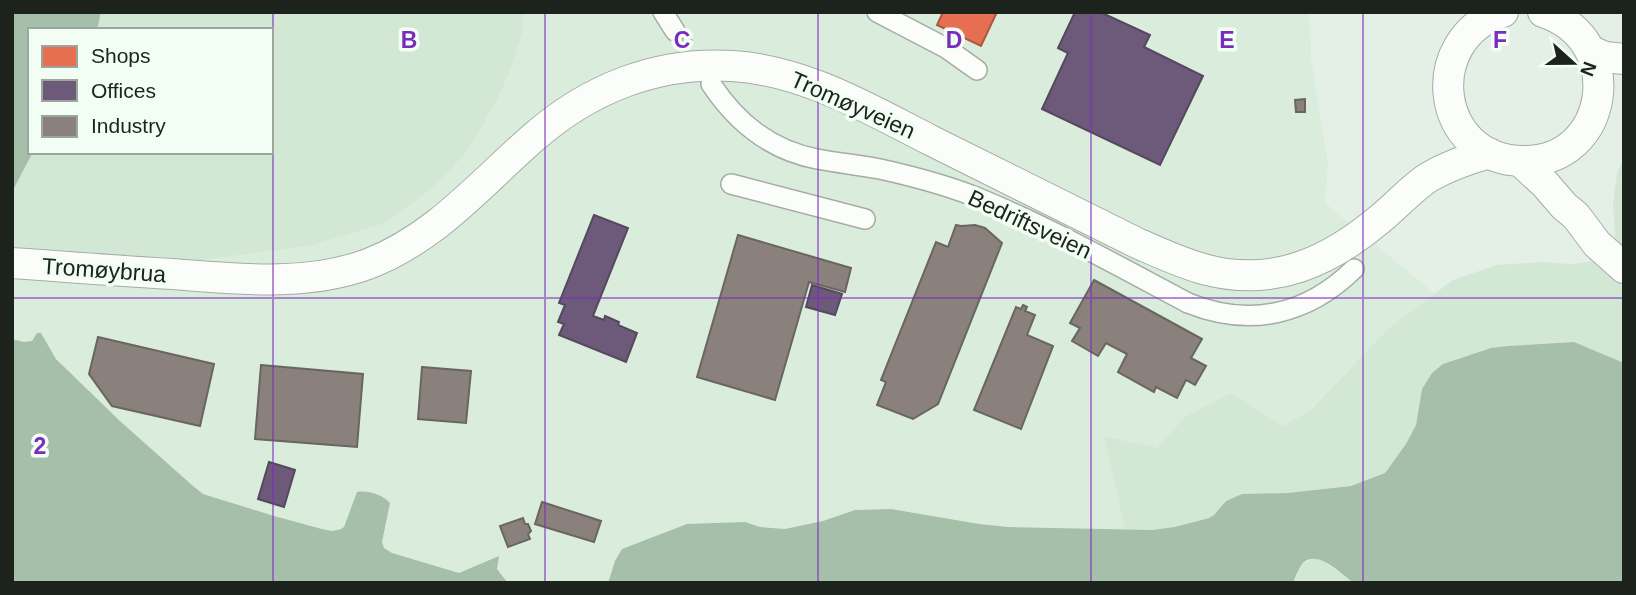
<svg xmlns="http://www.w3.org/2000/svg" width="1636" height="595" font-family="Arial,sans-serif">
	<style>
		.built { fill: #daeddc }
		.green { fill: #d2e8d5 }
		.water { fill: #a6bfa8 }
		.shops { fill: #e76f51; stroke: #aa5841; stroke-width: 2 }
		.offices { fill: #6d597a; stroke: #55495e; stroke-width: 2 }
		.industry { fill: #8a817c; stroke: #696560; stroke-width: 2 }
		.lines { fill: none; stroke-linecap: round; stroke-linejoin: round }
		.street-tunnel { stroke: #bcc6be; stroke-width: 19; stroke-dasharray: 19 10; stroke-linecap: butt }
		.street-casing { stroke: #a4aca5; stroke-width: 22 }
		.primary-casing { stroke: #a4aca5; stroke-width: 32 }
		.street { stroke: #fbfdfb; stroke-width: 19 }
		.primary { stroke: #fbfdfb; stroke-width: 30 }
		.grid { fill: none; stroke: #7b2cbf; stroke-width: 2; stroke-opacity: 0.55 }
		.labels { text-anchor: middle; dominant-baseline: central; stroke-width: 7; stroke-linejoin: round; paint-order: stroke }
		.street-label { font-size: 23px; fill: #1c231d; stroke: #f2fef4 }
		.grid-label { font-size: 23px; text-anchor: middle; font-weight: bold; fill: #7b2cbf; stroke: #f2fef4; stroke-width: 7; stroke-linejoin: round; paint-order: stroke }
	</style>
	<rect width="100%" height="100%" fill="#e4efe6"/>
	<path class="built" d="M523,12H1309L1311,58L1328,164L1325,203L1435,294L1390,327L1311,410L1283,426L1230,393L1185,417L1157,448L1104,436L1125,530L1008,527L979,524L891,509L855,510L823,521L785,529L760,527L745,522L615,561L608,583L507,582L497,569L498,557L459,573L392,553L384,548L382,542L390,503L388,501L378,495L361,491L357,492L344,527L341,529L332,531L322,529L274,516L203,494L193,486L121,422L56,358L41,333H37L32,341L24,342L12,339V261L475,139L500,94L513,63L524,27Z"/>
	<path class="green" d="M101,12H523L524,27L513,63L500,94L475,139L451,170L421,197L385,223L309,246L162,265L12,261V192L33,152H271V30H97Z
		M1624,159V363L1573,342L1508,346L1491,348L1443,364L1432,373L1422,389L1416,425L1406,444L1385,473L1351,486L1287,493L1242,494L1226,501L1214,515L1209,518L1175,527L1152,530H1125L1104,436L1157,448L1185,417L1230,393L1283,426L1311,410L1390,327L1453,280L1497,265L1541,262L1573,264L1602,260L1615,237L1613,203L1617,173Z
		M1316,558L1323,561L1354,583H1294C1300,568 1300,562 1316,558Z"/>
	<path class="water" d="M12,12H101L97,30H30V152H33L12,192Z
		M37,333H41L56,359L121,422L193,486L203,494L274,516L322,529L332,531L341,529L344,527L357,492C368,490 383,495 390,503L382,542L384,548L392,553L459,573L499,556L497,569L507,582L511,583H12V339L24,342L32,341Z
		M1574,342L1624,363V583H1354C1341,574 1319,550 1304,562C1299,567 1296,576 1293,583H608L615,561L622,549L687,524L745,522L760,527L785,529L823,521L855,510L891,509L979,524L1008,527L1152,530L1175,527L1209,518L1214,515L1226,501L1242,494L1287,493L1351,486L1385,473L1406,444L1416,425L1422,389L1432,373L1443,364L1491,348L1508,346Z"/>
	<path class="shops" d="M943,12H997L981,46L937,25Z"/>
	<path class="offices" d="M1075,12H1100L1150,35L1144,47L1203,76L1160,165L1042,109L1068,53L1058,48Z
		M594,215L628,228L593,316L604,320L605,316L619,322L618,325L637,333L626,362L559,335L564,324L558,322L565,305L559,303Z
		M812,285L842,294L835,315L806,307Z
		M269,462L295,470L284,507L258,499Z"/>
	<path class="industry" d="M1305,99V112H1296L1295,100Z
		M956,225L961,226L975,225L985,228L1002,243L938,404L913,419L877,405L886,382L881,380L936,242L948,247Z
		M738,235L851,268L845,292L809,282L775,400L697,377Z
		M1094,280L1202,339L1191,358L1206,366L1195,385L1186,380L1177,398L1156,387L1154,392L1118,372L1127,354L1106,343L1098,356L1072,341L1080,328L1070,323Z
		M1023,305L1027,307L1025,311L1035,315L1027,335L1053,346L1021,429L974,410L1016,307L1021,309Z
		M98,337L214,364L200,426L112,406L89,374Z
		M261,365L363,374L357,447L255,439Z
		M422,367L471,371L466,423L418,419Z
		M542,502L601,521L594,542L535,524Z
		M523,518L525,524H528L531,531L528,534L530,539L508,547L500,526Z"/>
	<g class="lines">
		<path class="street-tunnel" d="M675,31L704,73"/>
		<g class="street-casing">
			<path id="street" d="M663,12L675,31
				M877,12L946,48L977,70
				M711,84C737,123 770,150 817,159C838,163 859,165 880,169C916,177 954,187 988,202C1056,231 1122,268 1188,303C1250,328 1307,315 1354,269
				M731,184L865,219"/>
		</g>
		<g class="primary-casing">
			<path id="primary" d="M1503,12C1420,39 1435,160 1523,161C1609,163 1629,40 1543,12
				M1591,51L1605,57L1624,59
				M1520,161L1545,184L1564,206L1576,216L1597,244L1624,268
				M12,263C66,267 119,271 172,274C237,279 306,287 368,264C436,238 481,183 534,137C589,89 657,61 732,66C804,70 869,109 932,141C1001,175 1069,209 1137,243C1160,253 1183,264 1207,270C1274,287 1329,262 1380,219C1395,207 1413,187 1429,177C1448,166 1468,159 1489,153"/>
		</g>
		<use href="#street" class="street"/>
		<use href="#primary" class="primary"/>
	</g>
	<path class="grid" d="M273,12V583M545,12V583M818,12V583M1091,12V583M1363,12V583M12,298H1624"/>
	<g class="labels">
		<g class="street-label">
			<text transform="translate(853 105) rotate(24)">Tromøyveien</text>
			<text transform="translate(1030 224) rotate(25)">Bedriftsveien</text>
			<text transform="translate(104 270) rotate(4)">Tromøybrua</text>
		</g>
	</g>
	<g class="grid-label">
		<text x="409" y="48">B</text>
		<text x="682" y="48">C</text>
		<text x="954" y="48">D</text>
		<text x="1227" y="48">E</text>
		<text x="1500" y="48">F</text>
		<text x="40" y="454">2</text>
	</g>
	<rect width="1636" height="595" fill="none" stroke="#1c231d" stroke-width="28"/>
	<rect x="28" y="28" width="245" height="126" fill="#f2fef4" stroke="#9ca69e" stroke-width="2"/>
	<rect x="42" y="46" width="35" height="21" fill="#e76f51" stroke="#9ca69e" stroke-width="2"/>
	<text x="91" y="63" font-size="21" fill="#1c231d">Shops</text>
	<rect x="42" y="80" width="35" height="21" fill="#6d597a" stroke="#9ca69e" stroke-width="2"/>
	<text x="91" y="98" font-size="21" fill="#1c231d">Offices</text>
	<rect x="42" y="116" width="35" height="21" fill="#8a817c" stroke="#9ca69e" stroke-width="2"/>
	<text x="91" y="133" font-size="21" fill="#1c231d">Industry</text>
	<g transform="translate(1573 63) rotate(111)" stroke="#f2fef4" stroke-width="5" paint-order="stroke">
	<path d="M0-5L12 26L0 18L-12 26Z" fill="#1c231d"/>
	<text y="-10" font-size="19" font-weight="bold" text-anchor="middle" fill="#1c231d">N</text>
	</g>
</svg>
